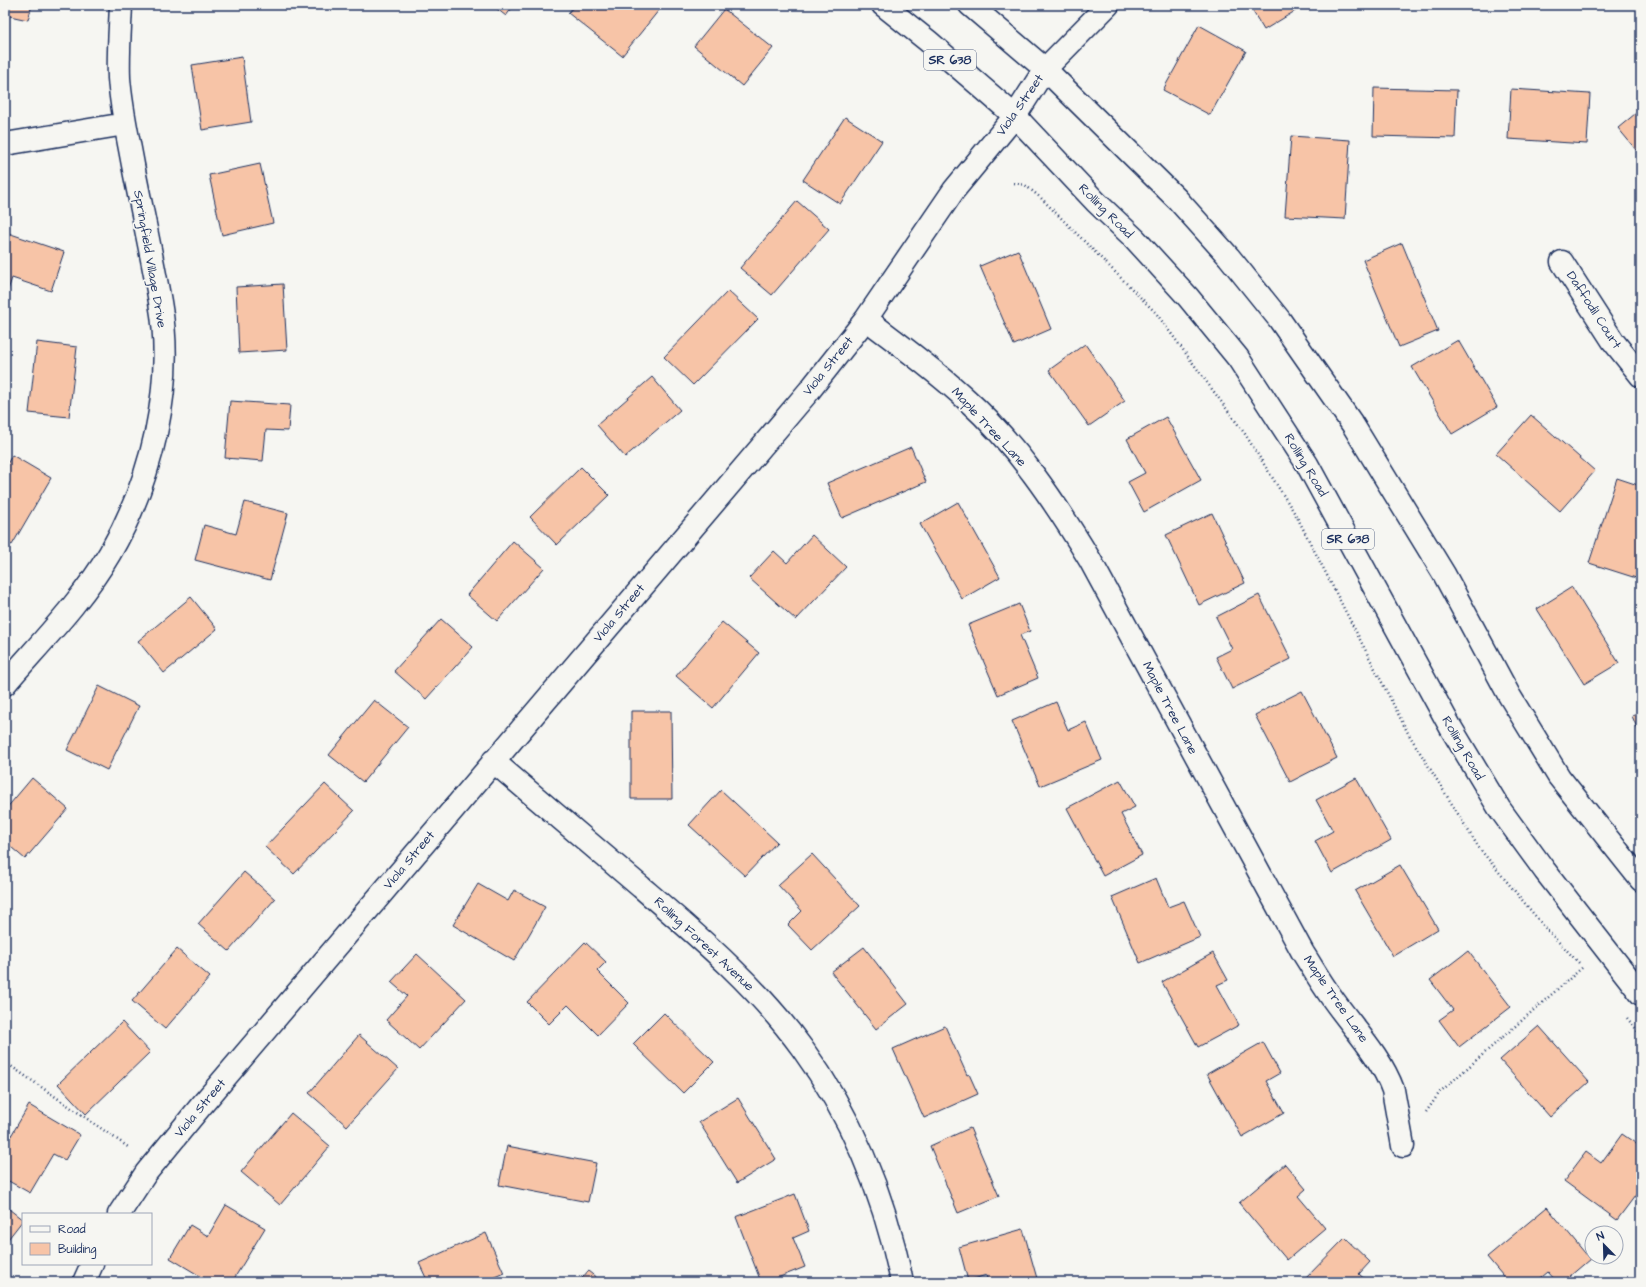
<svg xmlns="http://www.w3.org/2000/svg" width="1646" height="1287" font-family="'Architects Daughter',sans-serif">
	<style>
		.building { fill: #f7c4a7; stroke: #1b2f5e }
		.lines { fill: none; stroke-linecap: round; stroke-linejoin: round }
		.minor-casing { stroke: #1b2f5e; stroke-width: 25 }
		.primary-casing { stroke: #1b2f5e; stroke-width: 25 }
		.path { stroke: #1b2f5e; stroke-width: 2.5; stroke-dasharray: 1 3; stroke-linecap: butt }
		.minor { stroke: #f6f6f2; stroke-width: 22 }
		.primary { stroke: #f6f6f2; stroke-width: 22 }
		.labels { text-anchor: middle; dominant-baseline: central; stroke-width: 3.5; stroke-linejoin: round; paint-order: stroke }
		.shield { fill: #f6f6f2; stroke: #5d6b8a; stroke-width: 1 }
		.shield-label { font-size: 12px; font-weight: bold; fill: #1b2f5e }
		.street-label { font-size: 13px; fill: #1b2f5e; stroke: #f6f6f2 }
	</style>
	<rect width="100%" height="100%" fill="#f6f6f2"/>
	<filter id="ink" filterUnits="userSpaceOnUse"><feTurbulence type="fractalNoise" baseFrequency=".025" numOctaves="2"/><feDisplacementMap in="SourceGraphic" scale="8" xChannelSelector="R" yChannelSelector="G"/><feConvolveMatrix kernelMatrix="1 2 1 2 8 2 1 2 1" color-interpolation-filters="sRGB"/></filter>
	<g filter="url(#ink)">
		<path class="building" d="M5,5H32L28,20L5,15Z
			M492,5H514L506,16Z
			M575,5H663L622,56L568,13Z
			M1249,5H1305L1264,30Z
			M724,9L773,48L742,86L694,46Z
			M1199,25L1246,51L1210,115L1163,90Z
			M242,57L251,122L202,130L192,65Z
			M1374,88L1457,90L1455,138L1373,136Z
			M1511,89L1590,94L1587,144L1508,139Z
			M1641,109V156L1618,128Z
			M845,117L882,141L840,204L803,180Z
			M1291,136L1350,140L1345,219L1285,216Z
			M260,164L273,223L222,235L209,175Z
			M797,201L829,229L772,295L740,268Z
			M5,232L64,252L51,291L12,278L5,299Z
			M1402,243L1438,331L1399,347L1363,260Z
			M1018,250L1051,329L1014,345L980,266Z
			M283,284L287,350L239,353L236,287Z
			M728,291L758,319L693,385L664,357Z
			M1458,340L1497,407L1452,434L1412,367Z
			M37,342L77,347L69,417L29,413Z
			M1085,344L1125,401L1089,426L1049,370Z
			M652,377L680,410L625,457L597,425Z
			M230,401L290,405L288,431L266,430L263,461L225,458Z
			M1531,415L1595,471L1560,511L1496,454Z
			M1166,417L1201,480L1144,512L1128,482L1145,473L1127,439Z
			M911,447L926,482L842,518L827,483Z
			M12,455L51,478L12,545L5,541V468Z
			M581,467L609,495L557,545L530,517Z
			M1617,478L1641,486V563L1636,578L1589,563Z
			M245,502L288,513L270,580L195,560L204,525L236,534Z
			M958,502L1000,577L962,599L920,524Z
			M1212,513L1245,583L1199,605L1166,535Z
			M812,535L846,567L796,620L749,578L774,551L787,563Z
			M513,541L544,568L497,621L467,595Z
			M1572,587L1619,663L1584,684L1537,609Z
			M1259,595L1291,659L1232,689L1216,657L1232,649L1216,617Z
			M191,597L217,629L164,673L138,641Z
			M1019,604L1030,631L1020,635L1038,678L998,695L968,625Z
			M441,619L473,647L426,699L394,671Z
			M722,622L759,653L713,708L676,676Z
			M99,686L139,706L107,770L67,750Z
			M1302,691L1337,758L1290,782L1255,715Z
			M374,700L408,727L363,782L329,755Z
			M1056,702L1068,730L1086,722L1102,760L1040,786L1012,721Z
			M631,711H671L672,799H631Z
			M1641,712V737L1632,716Z
			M32,778L68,809L25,859L5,842V810Z
			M1356,778L1391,840L1332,873L1315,841L1333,831L1316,800Z
			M1120,780L1135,807L1121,814L1142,855L1103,876L1067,808Z
			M325,784L354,811L294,874L265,847Z
			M721,790L777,842L745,876L689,825Z
			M812,854L860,906L812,950L788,925L802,911L778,885Z
			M1400,865L1438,929L1393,956L1355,891Z
			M244,872L275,899L229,951L198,924Z
			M1156,878L1168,907L1184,901L1200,937L1140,963L1112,897Z
			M478,884L508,901L514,890L545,907L514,961L453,925Z
			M585,942L606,962L597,971L629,1003L598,1035L568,1005L549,1024L527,1002Z
			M864,947L908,1004L876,1029L831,972Z
			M177,949L210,977L165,1029L132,1001Z
			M1468,951L1511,1007L1459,1047L1439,1020L1453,1010L1430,980Z
			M1213,953L1228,980L1217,985L1239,1025L1198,1047L1162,982Z
			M417,954L466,999L419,1050L386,1020L407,996L391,982Z
			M664,1013L714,1062L683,1093L633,1044Z
			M122,1022L150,1052L86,1114L58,1084Z
			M945,1026L967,1075L969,1074L978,1094L924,1118L893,1049Z
			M1539,1026L1589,1082L1550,1117L1500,1060Z
			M359,1035L398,1069L347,1126L309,1093Z
			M1263,1042L1280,1073L1266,1081L1284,1113L1242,1137L1207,1074Z
			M738,1098L776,1159L737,1183L699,1122Z
			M29,1105L80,1135L65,1160L53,1154L30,1193L5,1179V1146Z
			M291,1113L330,1146L280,1205L241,1172Z
			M970,1128L999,1196L958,1213L930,1146Z
			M1622,1134L1641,1147V1188L1617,1220L1564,1181L1586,1152L1601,1163Z
			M507,1146L596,1163L588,1202L499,1185Z
			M1285,1164L1306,1189L1298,1196L1325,1228L1287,1260L1239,1203Z
			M795,1194L809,1231L793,1238L805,1267L767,1282H761L736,1217Z
			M226,1205L265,1228L232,1282H210L170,1258L190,1225L208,1236Z
			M5,1206L23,1220L5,1243Z
			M1547,1207L1590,1259L1563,1282H1557L1548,1272L1536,1282H1508L1487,1257Z
			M1023,1229L1038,1282H988L986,1275L968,1281L959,1247Z
			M486,1233L504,1273L483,1282H428L419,1263Z
			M1345,1238L1370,1262L1359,1274L1368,1282H1302Z
			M588,1271L602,1282H579Z"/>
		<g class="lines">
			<g class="minor-casing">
				<path id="minor" d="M5,144L125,124
					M1562,262L1613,341L1641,376
					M866,319C900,345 935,370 966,399C1017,445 1055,502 1090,560L1303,953C1312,967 1320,981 1330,995C1351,1026 1380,1054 1393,1090L1403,1146
					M5,684C41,642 82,601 110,553C152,480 175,385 160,302C152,256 142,211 133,165C128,137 121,107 119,78C118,54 120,29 121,5
					M493,761C543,803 592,845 641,887C699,937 757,986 802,1048C853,1118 885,1198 902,1282
					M119,1214L146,1173L201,1106L809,391L866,319L954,190L1015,116L1045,69L1108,5
					M84,1282L92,1264"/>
			</g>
			<g class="primary-casing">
				<path id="primary" d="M883,5L928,41L1015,116L1096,202L1135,239L1188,297L1238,358L1307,464L1451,728L1499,808L1545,871L1641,994
					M970,5L1045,69L1177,199L1229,257L1279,319L1353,425L1444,574L1509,695L1559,777L1641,880"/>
			</g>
			<path class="path" d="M1014,183L1025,185L1041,198L1156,313L1245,434L1297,517L1408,733L1479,848L1547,930L1580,964
				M1627,1018L1641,1035
				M5,1062L128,1147
				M1426,1112L1440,1092L1583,967"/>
			<use href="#minor" class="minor"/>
			<use href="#primary" class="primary"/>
		</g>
	</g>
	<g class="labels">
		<g class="shield">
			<rect x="924" y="50" width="52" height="20" rx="3"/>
			<rect x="1322" y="529" width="52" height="20" rx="3"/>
		</g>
		<g class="shield-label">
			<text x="950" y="60">SR 638</text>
			<text x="1348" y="539">SR 638</text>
		</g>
		<g class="street-label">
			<text transform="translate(1020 105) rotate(-55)">Viola Street</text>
			<text transform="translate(1106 211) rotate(45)">Rolling Road</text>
			<text transform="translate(150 259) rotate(80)">Springfield Village Drive</text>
			<text transform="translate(1594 310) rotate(57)">Daffodil Court</text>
			<text transform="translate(828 366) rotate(-51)">Viola Street</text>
			<text transform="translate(989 427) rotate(47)">Maple Tree Lane</text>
			<text transform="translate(1306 465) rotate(59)">Rolling Road</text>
			<text transform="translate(619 613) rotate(-50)">Viola Street</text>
			<text transform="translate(1170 708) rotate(62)">Maple Tree Lane</text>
			<text transform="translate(1463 748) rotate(60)">Rolling Road</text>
			<text transform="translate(409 860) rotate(-50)">Viola Street</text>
			<text transform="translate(704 944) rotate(43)">Rolling Forest Avenue</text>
			<text transform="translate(1336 999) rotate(55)">Maple Tree Lane</text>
			<text transform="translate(200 1108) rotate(-50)">Viola Street</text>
		</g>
	</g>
	<rect width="1646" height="1287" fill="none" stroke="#f6f6f2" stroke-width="20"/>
	<rect x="10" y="10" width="1626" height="1267" fill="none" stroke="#1b2f5e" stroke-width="1.5" filter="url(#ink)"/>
	<rect x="22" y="1213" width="130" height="52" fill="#f6f6f2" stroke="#9ea6b7"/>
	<rect x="30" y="1226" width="20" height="6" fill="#f6f6f2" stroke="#9ea6b7"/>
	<text x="58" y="1233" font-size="12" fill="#1b2f5e">Road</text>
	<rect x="30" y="1243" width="20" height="12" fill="#f7c4a7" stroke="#9ea6b7"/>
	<text x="58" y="1253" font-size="12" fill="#1b2f5e">Building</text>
	<g transform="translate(1604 1245) rotate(337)"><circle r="19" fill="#f6f6f2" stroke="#9ea6b7"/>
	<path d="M0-3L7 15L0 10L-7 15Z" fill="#1b2f5e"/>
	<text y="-6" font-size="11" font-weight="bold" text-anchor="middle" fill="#1b2f5e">N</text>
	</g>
</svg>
